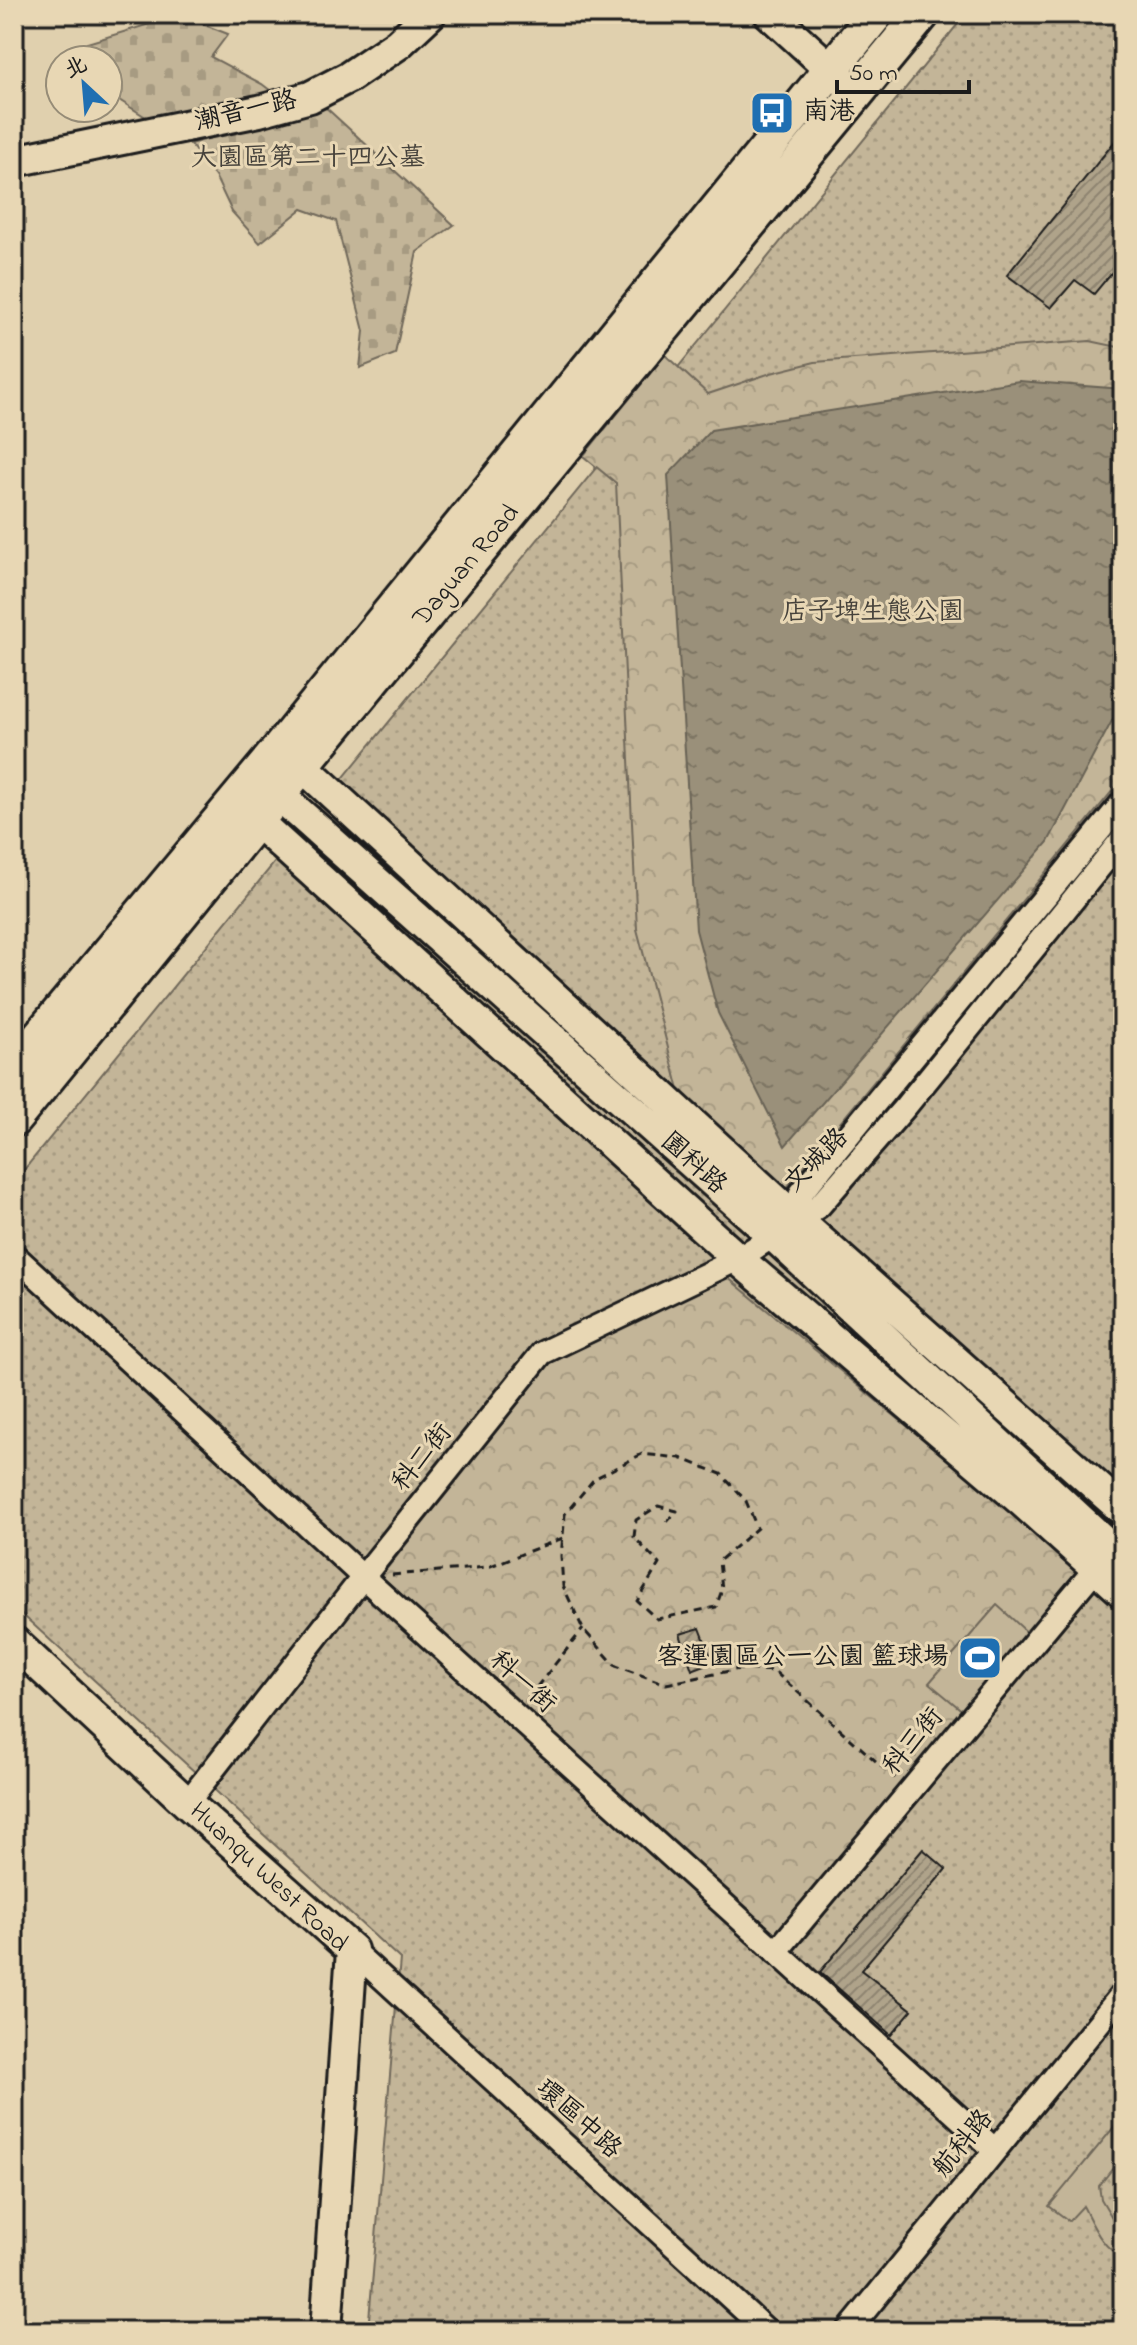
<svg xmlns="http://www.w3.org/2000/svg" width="1137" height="2345" font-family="'Indie Flower','LXGW WenKai TC',sans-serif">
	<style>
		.grass { fill: url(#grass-dots); stroke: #70685a; stroke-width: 2 }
		.cemetery { fill: url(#cemetery-stones); stroke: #70685a; stroke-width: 2 }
		.park { fill: url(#park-crowns); stroke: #70685a; stroke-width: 2 }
		.pitch { fill: #c3b598; stroke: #70685a; stroke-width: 2 }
		.water { fill: url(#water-ripples); stroke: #686254; stroke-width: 2 }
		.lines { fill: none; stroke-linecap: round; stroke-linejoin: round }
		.stream { stroke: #686254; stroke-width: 5 }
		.building { fill: url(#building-hatch); stroke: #1c1c1c; stroke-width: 2 }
		.street-casing { stroke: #1c1c1c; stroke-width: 28 }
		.secondary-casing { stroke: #1c1c1c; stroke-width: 36 }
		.primary-casing { stroke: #1c1c1c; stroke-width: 40 }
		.path { stroke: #1c1c1c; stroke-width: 3; stroke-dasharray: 8 6; stroke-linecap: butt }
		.street { stroke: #e8d7b4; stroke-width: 22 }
		.secondary { stroke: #e8d7b4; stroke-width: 30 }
		.primary { stroke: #e8d7b4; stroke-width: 34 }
		.labels { text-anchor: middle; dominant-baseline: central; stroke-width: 6; stroke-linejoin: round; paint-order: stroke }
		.street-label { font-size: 26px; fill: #1c1c1c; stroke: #e8d7b4 }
		.poi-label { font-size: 26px; fill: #1c1c1c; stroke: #e8d7b4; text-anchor: start }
		.park-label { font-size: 26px; fill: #46423b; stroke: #e8d7b4 }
	</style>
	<defs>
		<pattern id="grass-dots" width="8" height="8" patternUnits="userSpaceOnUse" patternTransform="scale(2)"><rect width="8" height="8" fill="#c3b598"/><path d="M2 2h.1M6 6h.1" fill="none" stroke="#a79b82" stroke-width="1.8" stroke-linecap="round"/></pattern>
		<pattern id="cemetery-stones" width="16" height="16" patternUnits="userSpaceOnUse" patternTransform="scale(2)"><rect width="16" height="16" fill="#c3b598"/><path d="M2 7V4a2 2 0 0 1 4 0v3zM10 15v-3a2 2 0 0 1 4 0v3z" fill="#a79b82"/></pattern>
		<pattern id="park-crowns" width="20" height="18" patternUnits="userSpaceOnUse" patternTransform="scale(2)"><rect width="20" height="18" fill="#c3b598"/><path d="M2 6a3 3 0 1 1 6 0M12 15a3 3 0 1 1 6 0" fill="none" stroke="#a79b82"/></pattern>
		<pattern id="water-ripples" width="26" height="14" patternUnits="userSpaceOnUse" patternTransform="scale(2)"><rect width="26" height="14" fill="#9a907a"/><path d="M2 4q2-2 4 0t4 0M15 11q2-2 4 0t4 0" fill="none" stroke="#7d7563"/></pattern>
		<pattern id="building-hatch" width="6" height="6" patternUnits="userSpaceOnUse" patternTransform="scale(2)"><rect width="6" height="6" fill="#afa38a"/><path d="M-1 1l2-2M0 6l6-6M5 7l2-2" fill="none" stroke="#8e8470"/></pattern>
	</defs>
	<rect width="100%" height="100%" fill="#e0d0ae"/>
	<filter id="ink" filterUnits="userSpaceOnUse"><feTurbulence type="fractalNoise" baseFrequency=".0125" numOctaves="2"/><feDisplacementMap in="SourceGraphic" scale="16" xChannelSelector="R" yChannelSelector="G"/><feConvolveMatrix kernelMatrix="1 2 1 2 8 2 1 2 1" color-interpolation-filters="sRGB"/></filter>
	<g filter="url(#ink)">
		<path class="grass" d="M966,14H1123V2331H368L400,1959L14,1607V1182Z"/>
		<path class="cemetery" d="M179,15L228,34L211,57L262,84L275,94L152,121L108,93V60H69L74,47Z
			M322,104L454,225L417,252L395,354L360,368L364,331L336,221L302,209L260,243L232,212L216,178L190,144Z"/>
		<path class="park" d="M1090,341L1123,348V778L785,1190L679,1090L637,929L616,483L583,456L665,355L708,394L771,373L815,362Z
			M727,1277L1082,1571L775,1940L381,1576L550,1363Z"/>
		<path class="pitch" d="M997,1605L1029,1634L964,1712L929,1683Z
			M1123,2116V2155L1099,2186L1101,2199L1123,2236V2257C1102,2249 1093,2225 1083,2206L1069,2221L1049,2206Z"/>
		<path class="water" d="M1019,381L1123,389V700L1048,842L785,1146L718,1013L696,930L668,475L711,430Z"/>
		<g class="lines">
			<path class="stream" d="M14,22L15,14
				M14,2320L40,2331"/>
		</g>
		<path class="building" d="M1123,131V259L1094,294L1075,280L1051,308L1007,275Z
			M700,1628L713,1662L692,1670L680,1634Z
			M923,1849L946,1869L861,1970L912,2010L891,2035L820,1972Z"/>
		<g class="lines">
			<g class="street-casing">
				<path id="street" d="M797,1220L801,1193L1123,802
					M14,1255L363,1577L995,2150
					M187,1803L363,1577L542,1353L738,1259L819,1206L906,1106L1123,838
					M352,1950L767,2331
					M776,1952L1096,1568
					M848,2331L1123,1993"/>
			</g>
			<g class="secondary-casing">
				<path id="secondary" d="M770,14L847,84
					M14,161L259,111L310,97L349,77L398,44L430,14
					M286,751L797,1220L1123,1510
					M261,779L775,1237L1123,1559
					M240,806L738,1259L1023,1502L1123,1592
					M14,1642L187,1803L352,1950L326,2331"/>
			</g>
			<g class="primary-casing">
				<path id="primary" d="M14,1067L281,747L876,14
					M14,1119L256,821L922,14"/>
			</g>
			<path class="path" d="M667,1522L677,1511L658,1506L636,1520L634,1537L659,1564L637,1601L657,1619L716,1607L722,1590L719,1561L757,1528L746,1501L721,1474L680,1458L642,1454L594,1479L565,1514L561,1556L563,1586L583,1629L616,1666L666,1684L739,1669L774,1671L895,1778
				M392,1575L488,1567L563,1538
				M528,1698L583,1629"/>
			<use href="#street" class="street"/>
			<use href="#secondary" class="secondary"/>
			<use href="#primary" class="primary"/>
		</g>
	</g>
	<defs>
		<g id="bus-square" transform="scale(2.3)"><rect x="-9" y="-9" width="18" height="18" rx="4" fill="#1f6fb2" stroke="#e8d7b4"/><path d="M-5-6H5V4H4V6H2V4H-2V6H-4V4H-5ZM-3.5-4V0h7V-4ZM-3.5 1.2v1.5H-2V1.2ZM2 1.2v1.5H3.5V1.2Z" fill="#fff"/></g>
		<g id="stadium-square" transform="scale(2.3)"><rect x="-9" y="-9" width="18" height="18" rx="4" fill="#1f6fb2" stroke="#e8d7b4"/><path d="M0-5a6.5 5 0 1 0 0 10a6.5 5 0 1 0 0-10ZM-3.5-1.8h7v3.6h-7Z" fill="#fff"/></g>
	</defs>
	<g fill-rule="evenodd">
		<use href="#bus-square" x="772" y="113"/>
		<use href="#stadium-square" x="980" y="1658"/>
	</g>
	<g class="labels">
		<g class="street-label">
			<text transform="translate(246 112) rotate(-13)">潮音一路</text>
			<text transform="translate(467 566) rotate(-50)">Daguan Road</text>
			<text transform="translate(817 1161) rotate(-45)">文城路</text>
			<text transform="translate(693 1164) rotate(42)">園科路</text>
			<text transform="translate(423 1458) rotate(-51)">科二街</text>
			<text transform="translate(522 1683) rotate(42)">科一街</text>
			<text transform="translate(914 1742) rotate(-50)">科三街</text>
			<text transform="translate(268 1878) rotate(43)">Huanqu West Road</text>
			<text transform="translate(578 2120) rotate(42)">環區中路</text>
			<text transform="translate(964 2144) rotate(-51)">航科路</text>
		</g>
		<g class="poi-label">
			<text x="803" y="113">南港</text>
			<text x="949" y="1658" text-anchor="end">客運園區公一公園 籃球場</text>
		</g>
		<g class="park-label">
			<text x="308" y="159">大園區第二十四公墓</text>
			<text x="873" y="613">店子埤生態公園</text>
		</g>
	</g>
	<rect width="1137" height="2345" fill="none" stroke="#e8d7b4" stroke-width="48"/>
	<rect x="24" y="24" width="1089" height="2297" fill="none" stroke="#1c1c1c" stroke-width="3" filter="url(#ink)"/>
	<g transform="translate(84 84) rotate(334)"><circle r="38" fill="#e8d7b4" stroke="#968c77" stroke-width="2"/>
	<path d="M0-6L14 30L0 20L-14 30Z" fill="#1f6fb2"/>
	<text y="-12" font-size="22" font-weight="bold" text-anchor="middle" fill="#1c1c1c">北</text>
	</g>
	<path d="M837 80v12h132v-12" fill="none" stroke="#1c1c1c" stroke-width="4"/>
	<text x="849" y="80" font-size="24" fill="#1c1c1c" stroke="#e8d7b4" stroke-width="6" paint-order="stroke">50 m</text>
</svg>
